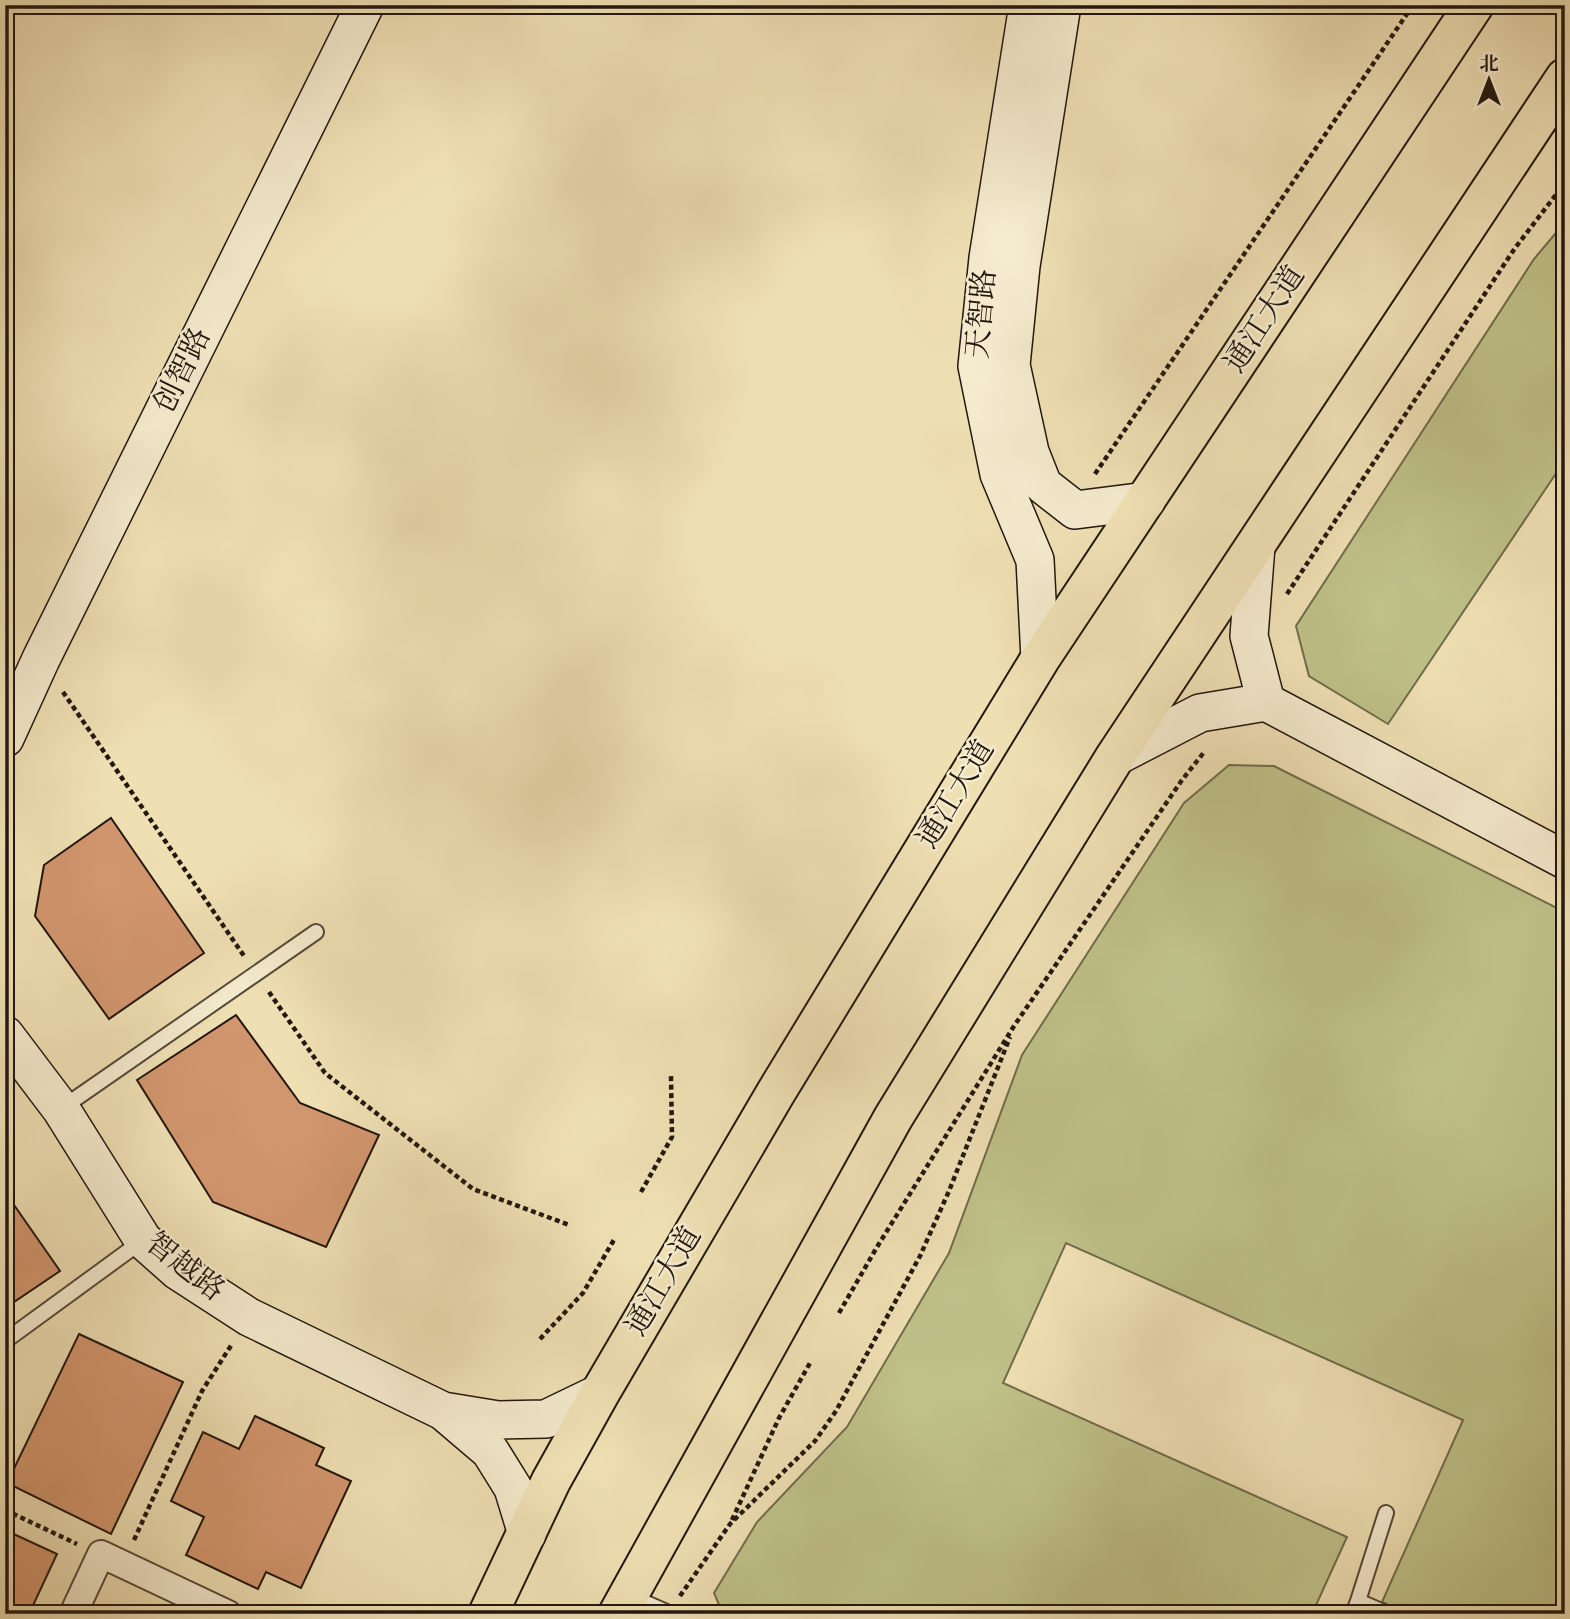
<svg xmlns="http://www.w3.org/2000/svg" width="1570" height="1619" font-family="'Sorts Mill Goudy','Noto Serif SC',serif">
	<style>
		.green { fill: #bfc189; stroke: #706c4c; stroke-width: 2 }
		.building { fill: #d2966e; stroke: #22170f; stroke-width: 2 }
		.lines { fill: none; stroke-linecap: round; stroke-linejoin: round }
		.lane-casing { stroke: #554938; stroke-width: 18 }
		.street-casing { stroke: #554938; stroke-width: 30 }
		.secondary-casing { stroke: #22170f; stroke-width: 40 }
		.primary-casing { stroke: #22170f; stroke-width: 42 }
		.path { stroke: #22170f; stroke-width: 4.5; stroke-dasharray: 5 3.5; stroke-linecap: butt }
		.lane { stroke: #f5ebce; stroke-width: 14 }
		.street { stroke: #f5ebce; stroke-width: 26 }
		.secondary { stroke: #f5ebce; stroke-width: 37 }
		.primary { stroke: #efe0b4; stroke-width: 38 }
		.labels { text-anchor: middle; dominant-baseline: central; stroke-width: 5; stroke-linejoin: round; paint-order: stroke }
		.street-label { font-size: 30px; fill: #22170f; stroke: #f5ebce }
	</style>
	<rect width="100%" height="100%" fill="#efe0b4"/>
	<filter id="stains"><feTurbulence type="fractalNoise" baseFrequency=".00286" numOctaves="4"/><feColorMatrix values="0 0 0 0 .2 0 0 0 0 .09 0 0 0 0 .02 0 0 0 .5 -.17"/></filter>
	<radialGradient id="worn" r=".72"><stop offset=".6" stop-color="#630" stop-opacity="0"/><stop offset="1" stop-color="#630" stop-opacity=".3"/></radialGradient>
	<path class="green" d="M1565,222V460L1388,724L1309,676L1296,626L1534,259Z
		M1229,765L1274,766L1565,912V1614H1408L1382,1602L1463,1420L1066,1243L1003,1383L1347,1537L1312,1614H723L714,1593L757,1522L847,1427L949,1253L1022,1055L1184,803Z"/>
	<path class="building" d="M111,818L204,953L109,1019L35,916L44,865Z
		M236,1015L300,1103L379,1135L326,1247L213,1202L137,1080Z
		M5,1192L60,1271L5,1308Z
		M79,1334L183,1382L111,1534L7,1483Z
		M255,1416L324,1448L316,1465L351,1481L301,1588L266,1572L258,1589L186,1555L204,1517L171,1501L203,1432L239,1449Z
		M5,1530L57,1554L29,1614H5Z"/>
	<g class="lines">
		<g class="lane-casing">
			<path id="lane" d="M62,1108L316,932
				M5,1341L142,1241
				M630,1596L671,1614
				M1358,1601L1386,1513
				M1353,1614L1358,1601L1388,1614"/>
		</g>
		<g class="street-casing">
			<path id="street" d="M73,1614L101,1554L228,1614"/>
		</g>
		<g class="secondary-casing">
			<path id="secondary" d="M1028,5L988,258L977,366L999,474L1035,560L1040,659
				M1062,5L1021,266L1011,365L1030,452L1043,485L1075,510L1146,501
				M1266,702L1565,860
				M5,738L41,659L365,5
				M1115,757L1200,713L1266,702L1249,636L1256,546
				M5,1035L61,1109L143,1240L178,1271L249,1317L443,1411
				M527,1534L513,1488L490,1451L443,1411L498,1420L546,1419L600,1393"/>
		</g>
		<g class="primary-casing">
			<path id="primary" d="M488,1614L551,1481L600,1393L775,1094L1040,659L1474,5
				M618,1614L893,1118L1115,757L1565,78"/>
		</g>
		<path class="path" d="M1095,474L1413,5
			M1287,594L1515,248L1565,183
			M63,692L244,956
			M269,992L325,1073L473,1189L569,1225
			M641,1192L672,1137L671,1076
			M839,1313L877,1247L1014,1026L1182,780L1205,751
			M540,1339L583,1293L615,1238
			M5,1510L77,1544
			M732,1520L779,1418L810,1363
			M134,1540L202,1391L232,1344
			M680,1596L730,1524L815,1441L836,1411L920,1256L949,1191L1010,1037"/>
		<use href="#lane" class="lane"/>
		<use href="#street" class="street"/>
		<use href="#secondary" class="secondary"/>
		<use href="#primary" class="primary"/>
	</g>
	<g class="labels">
		<g class="street-label">
			<text transform="translate(983 314) rotate(-85)">天智路</text>
			<text transform="translate(1266 320) rotate(-57)">通江大道</text>
			<text transform="translate(184 371) rotate(-64)">创智路</text>
			<text transform="translate(957 795) rotate(-59)">通江大道</text>
			<text transform="translate(184 1268) rotate(38)">智越路</text>
			<text transform="translate(665 1282) rotate(-60)">通江大道</text>
		</g>
	</g>
	<rect width="1570" height="1619" fill="none" stroke="#efe0b4" stroke-width="28"/>
	<rect x="7" y="7" width="1556" height="1605" fill="none" stroke="#22170f" stroke-width="3.5"/>
	<rect x="14" y="14" width="1542" height="1591" fill="none" stroke="#22170f" stroke-width="2"/>
	<g transform="translate(1489 80)" stroke="#f5ebce" stroke-width="5" paint-order="stroke">
	<path d="M0-5L12 26L0 18L-12 26Z" fill="#22170f"/>
	<text y="-10" font-size="19" font-weight="bold" text-anchor="middle" fill="#22170f">北</text>
	</g>
	<rect width="100%" height="100%" filter="url(#stains)"/>
	<rect width="100%" height="100%" fill="url(#worn)"/>
</svg>
